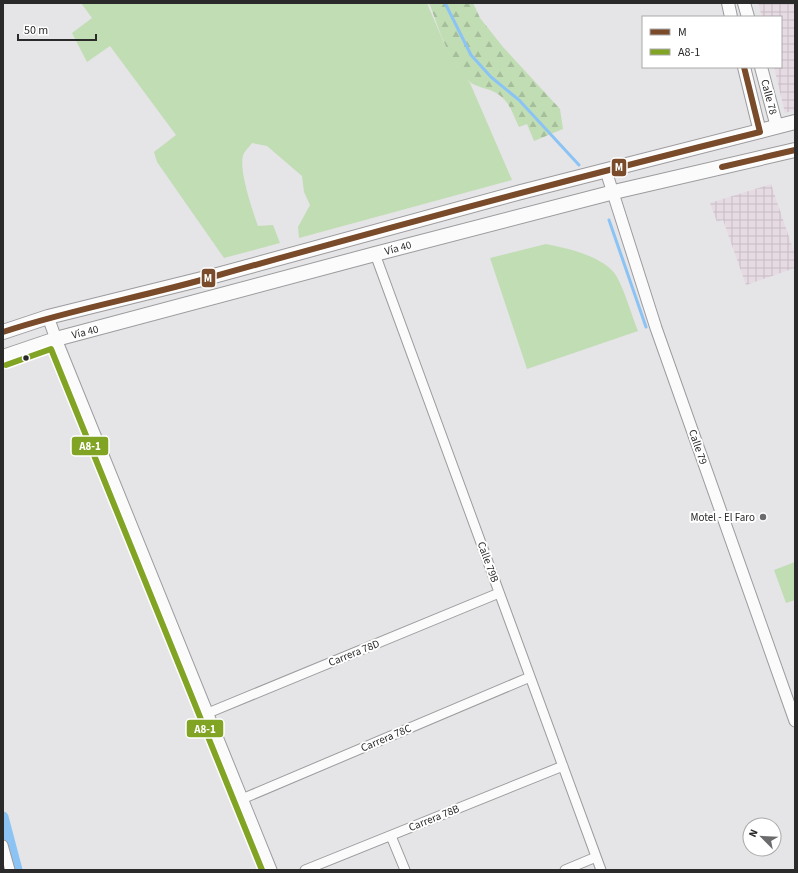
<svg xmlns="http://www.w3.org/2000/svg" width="798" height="873" font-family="'Source Sans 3',sans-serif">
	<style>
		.industrial { fill: url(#industrial-grid) }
		.grass { fill: #c1ddb4 }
		.forest { fill: url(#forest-firs) }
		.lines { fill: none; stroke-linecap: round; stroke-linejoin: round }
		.stream { stroke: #8bc4f4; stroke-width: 3 }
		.canal { stroke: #8bc4f4; stroke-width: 11 }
		.minor-casing { stroke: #9c9b9e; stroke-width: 11 }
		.tertiary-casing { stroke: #9c9b9e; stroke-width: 13 }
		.secondary-casing { stroke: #9c9b9e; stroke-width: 14 }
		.trunk-casing { stroke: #9c9b9e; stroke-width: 16 }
		.minor { stroke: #fbfbfb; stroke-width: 9 }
		.tertiary { stroke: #fbfbfb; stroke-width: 11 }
		.secondary { stroke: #fbfbfb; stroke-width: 12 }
		.trunk { stroke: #fbfbfb; stroke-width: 14 }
		.bus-1-casing { stroke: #fff; stroke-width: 9 }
		.bus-2-casing { stroke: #fff; stroke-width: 9 }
		.bus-1 { stroke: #7a4b2a; stroke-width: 6 }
		.bus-2 { stroke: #82a425; stroke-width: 6 }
		.bus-dot { fill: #2a2a2b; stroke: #fff; stroke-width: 1.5 }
		.poi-dot { fill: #6b6b6d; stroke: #fff; stroke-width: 1.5 }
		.labels { text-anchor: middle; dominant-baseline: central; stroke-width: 4; stroke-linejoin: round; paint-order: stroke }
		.street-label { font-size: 11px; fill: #2a2a2b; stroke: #fff }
		.poi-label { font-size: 11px; fill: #2a2a2b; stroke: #fff; text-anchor: end }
		.line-badge { stroke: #fff; stroke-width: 1.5 }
		.badge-label { font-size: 11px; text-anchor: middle; font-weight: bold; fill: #fff }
	</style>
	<defs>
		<pattern id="industrial-grid" width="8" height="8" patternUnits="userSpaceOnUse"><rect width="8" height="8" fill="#e7dbe3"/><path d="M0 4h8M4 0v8" fill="none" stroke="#c6bcc3"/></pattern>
		<pattern id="forest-firs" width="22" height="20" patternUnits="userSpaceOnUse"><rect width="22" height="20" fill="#c1ddb4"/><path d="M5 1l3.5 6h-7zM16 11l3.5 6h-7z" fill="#a6be9b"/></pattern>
	</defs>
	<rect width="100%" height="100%" fill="#e5e4e7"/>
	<path class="industrial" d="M758,3H795V110L785,113L774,67H781V17H762Z
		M771,184L795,255V268L746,285L723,220L717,222L710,203Z"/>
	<path class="grass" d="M81,3H427L444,43L457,67L470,83L512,180L299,238L298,227L310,205L304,192L302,176L267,146L252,143C250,146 246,150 244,153C237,167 253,212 258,226L273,225L280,243L224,258L157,162L154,152L176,135L110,46L87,62L72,33L92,18Z
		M546,244C567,248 606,257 617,277C626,294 631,314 638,331L527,369L490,258Z
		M795,562V600L786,603L774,570Z"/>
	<path class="forest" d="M427,3H473L480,18L503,47L560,109L563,129L534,141L527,124L519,127C511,110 509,98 490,90C484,88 475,86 470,82C450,66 439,29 430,5Z"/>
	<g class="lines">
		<path class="stream" d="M445,3L471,55L491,77L519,100L579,165
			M609,220L646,327"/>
		<path class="canal" d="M3,817L17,870"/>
		<g class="minor-casing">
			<path id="minor" d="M375,254L601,870
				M208,713L499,593
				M242,799L530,677
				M391,836L405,870
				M3,845L10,870
				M305,870L563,766
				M565,870L596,857"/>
		</g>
		<g class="tertiary-casing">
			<path id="tertiary" d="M606,171L656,328L795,721
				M48,317L56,339L271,870"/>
		</g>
		<g class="secondary-casing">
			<path id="secondary" d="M728,3L731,17
				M744,3L748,17
				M744,67L760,132
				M761,67L777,127"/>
		</g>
		<g class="trunk-casing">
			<path id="trunk" d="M3,332L48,317L210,277L521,192L795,122
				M3,357L56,339L375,254L614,192L795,150"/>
		</g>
		<use href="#minor" class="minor"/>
		<use href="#tertiary" class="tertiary"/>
		<use href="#secondary" class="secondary"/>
		<use href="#trunk" class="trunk"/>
		<g class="bus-1-casing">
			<path id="bus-1" d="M722,167L795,150
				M3,332C72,309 143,297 212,277C394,226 577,177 760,132L744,67"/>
		</g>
		<g class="bus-2-casing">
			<path id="bus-2" d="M6,365L51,349L262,870"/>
		</g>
		<use href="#bus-1" class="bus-1"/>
		<use href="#bus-2" class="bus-2"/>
	</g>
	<circle class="bus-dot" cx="26" cy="358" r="3.5"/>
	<circle class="poi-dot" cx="763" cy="517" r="4"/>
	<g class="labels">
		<g class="street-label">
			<text transform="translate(769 97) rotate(75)">Calle 78</text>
			<text transform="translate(398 248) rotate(-15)">Vía 40</text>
			<text transform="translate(85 332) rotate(-14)">Vía 40</text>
			<text transform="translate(698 447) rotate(71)">Calle 79</text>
			<text transform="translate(488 562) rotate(70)">Calle 79B</text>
			<text transform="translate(354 653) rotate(-22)">Carrera 78D</text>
			<text transform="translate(386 738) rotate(-23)">Carrera 78C</text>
			<text transform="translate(434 818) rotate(-22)">Carrera 78B</text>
		</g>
		<g class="poi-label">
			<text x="755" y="517">Motel - El Faro</text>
		</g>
	</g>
	<g class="line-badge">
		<rect x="611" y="158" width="16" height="19" rx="4" fill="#7a4b2a"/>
		<rect x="201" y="268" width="15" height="20" rx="4" fill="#7a4b2a"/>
		<rect x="71" y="436" width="38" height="20" rx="4" fill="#82a425"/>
		<rect x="186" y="719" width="38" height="19" rx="4" fill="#82a425"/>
	</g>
	<g class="badge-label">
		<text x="619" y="171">M</text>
		<text x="208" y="282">M</text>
		<text x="90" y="450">A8-1</text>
		<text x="205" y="733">A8-1</text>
	</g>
	<rect width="798" height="873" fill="none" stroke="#2a2a2b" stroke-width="8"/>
	<rect x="642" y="16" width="140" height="52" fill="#ffffff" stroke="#aaaaaa"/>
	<rect x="650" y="29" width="20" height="6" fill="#7a4b2a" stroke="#aaaaaa"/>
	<text x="678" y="36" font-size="12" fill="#2a2a2b">M</text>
	<rect x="650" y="49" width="20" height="6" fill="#82a425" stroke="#aaaaaa"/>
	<text x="678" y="56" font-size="12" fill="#2a2a2b">A8-1</text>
	<g transform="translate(762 837) rotate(294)"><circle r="19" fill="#ffffff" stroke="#aaaaaa"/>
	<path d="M0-3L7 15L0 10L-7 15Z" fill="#6b6b6d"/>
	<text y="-6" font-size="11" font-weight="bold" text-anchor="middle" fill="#2a2a2b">N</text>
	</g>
	<path d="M18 34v6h78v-6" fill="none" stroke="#2a2a2b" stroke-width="2"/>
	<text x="24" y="34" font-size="12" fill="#2a2a2b" stroke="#ffffff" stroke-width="3" paint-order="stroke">50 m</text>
</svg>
